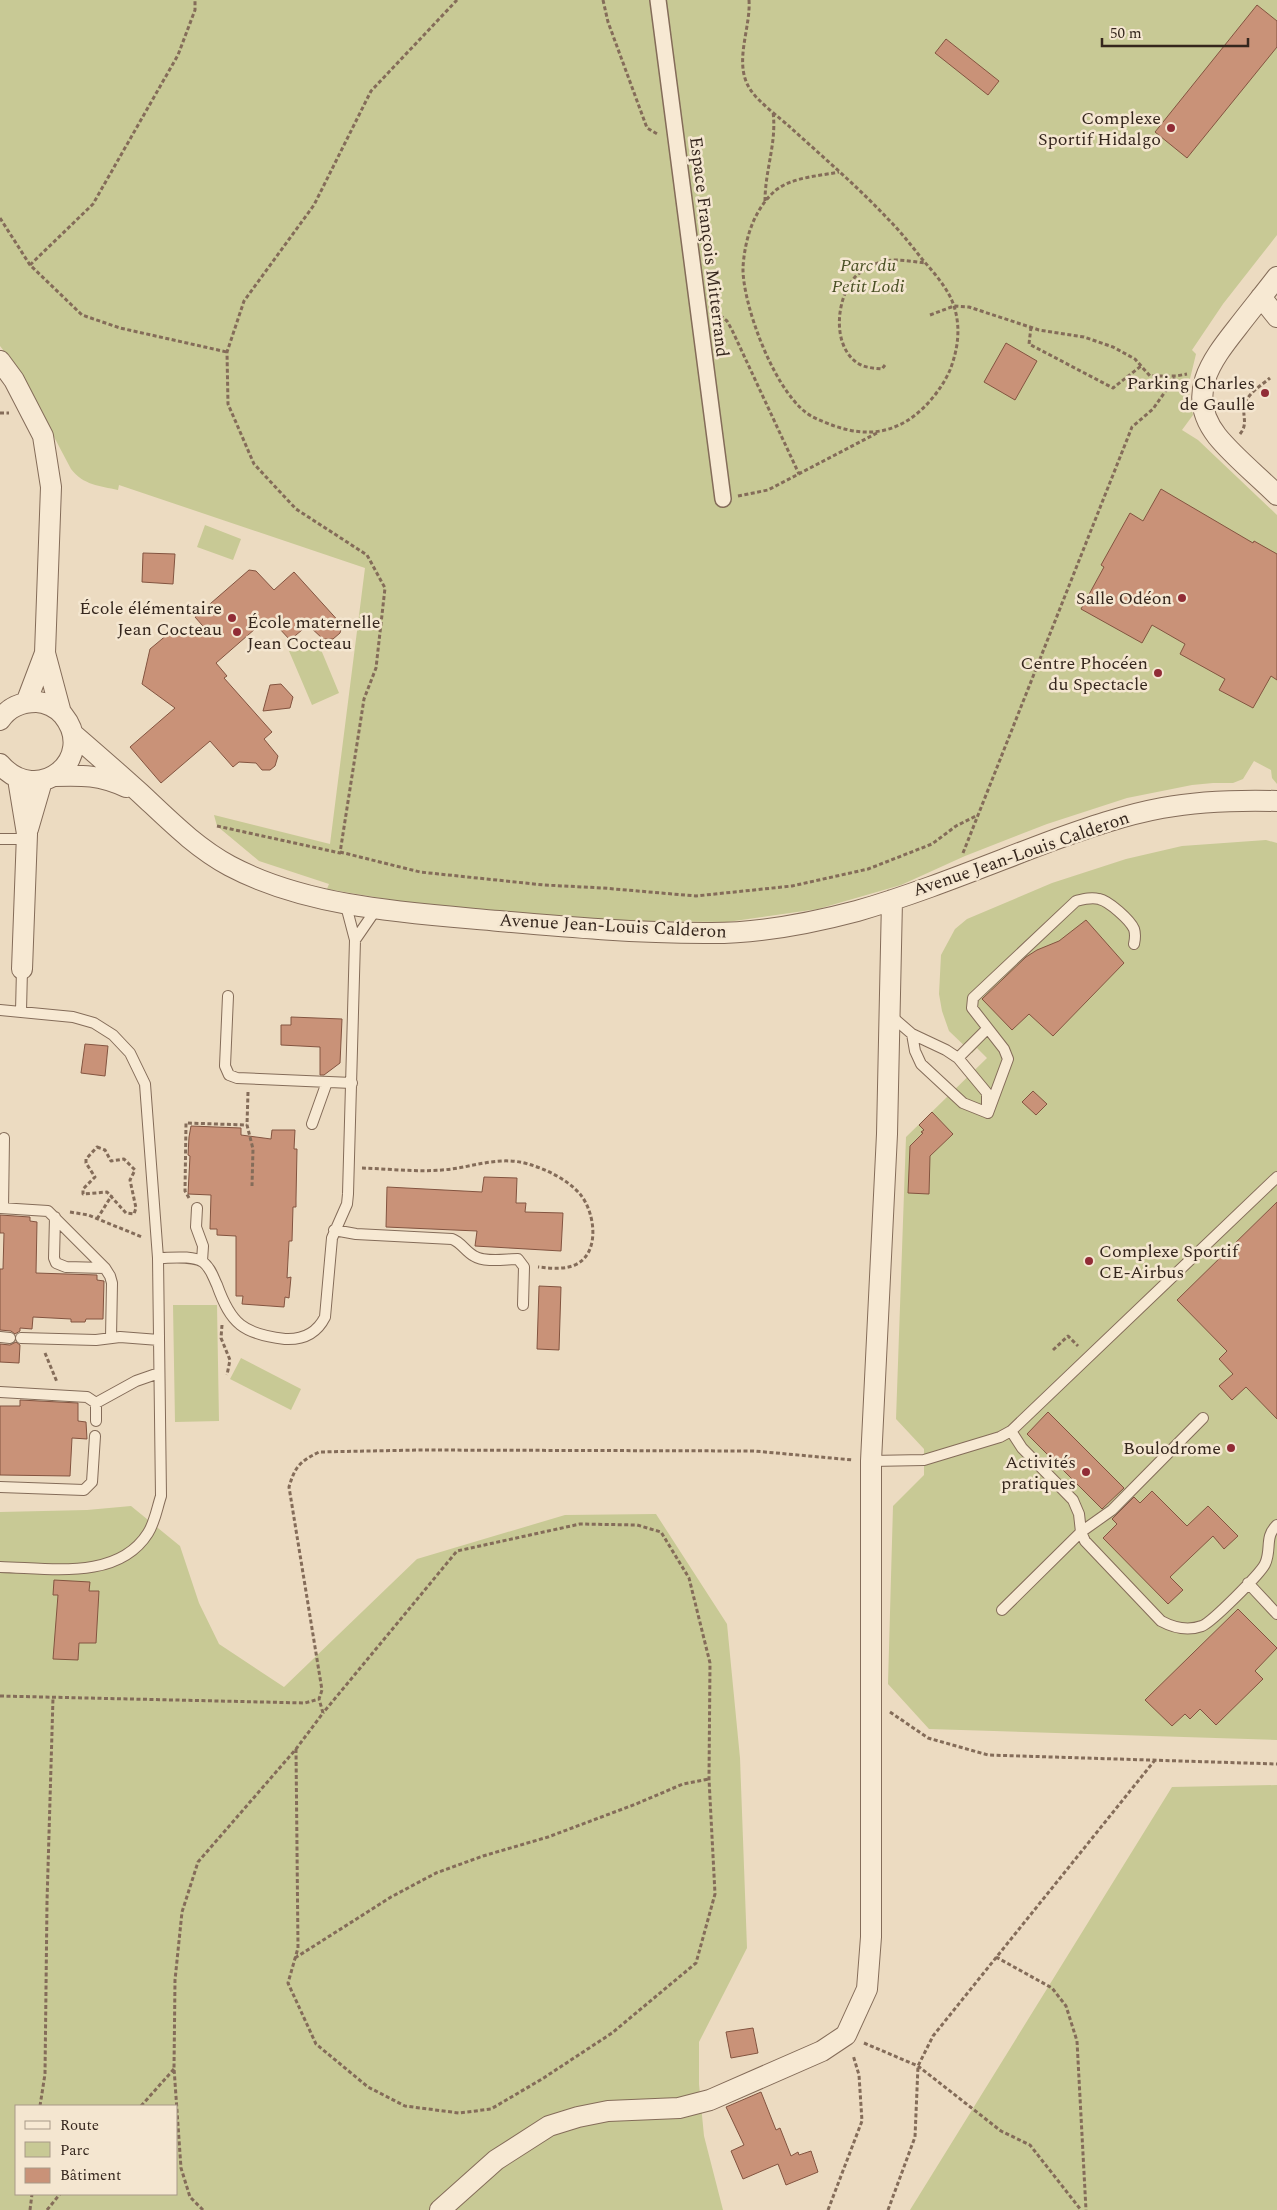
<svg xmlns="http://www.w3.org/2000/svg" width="1277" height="2210" font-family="Spectral,serif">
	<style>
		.green { fill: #c8c995; fill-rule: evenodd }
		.building { fill: #c99278; stroke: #835440 }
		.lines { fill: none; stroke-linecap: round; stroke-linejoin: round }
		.service-casing { stroke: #846c59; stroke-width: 12 }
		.pedestrian-casing { stroke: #846c59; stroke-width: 18 }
		.minor-casing { stroke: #846c59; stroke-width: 22 }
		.path { stroke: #846c59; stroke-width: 3; stroke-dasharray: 4 2.5; stroke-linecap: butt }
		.service { stroke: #f7e9d3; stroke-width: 10 }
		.pedestrian { stroke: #f7e9d3; stroke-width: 15 }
		.minor { stroke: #f7e9d3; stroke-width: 20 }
		.poi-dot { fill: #912c36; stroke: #f4e6d0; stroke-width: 2 }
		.labels { text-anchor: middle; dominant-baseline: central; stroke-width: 5; stroke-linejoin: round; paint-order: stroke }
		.poi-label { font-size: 18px; fill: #35261d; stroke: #f4e6d0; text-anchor: end }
		.street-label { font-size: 18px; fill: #35261d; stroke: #f4e6d0 }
		.park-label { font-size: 18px; font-style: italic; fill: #495024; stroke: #f4e6d0 }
	</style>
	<rect width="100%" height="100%" fill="#ecdbc1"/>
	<path class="green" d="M0,0H1277V235L1223,304L1192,350L1196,354L1188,387L1193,415L1182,430L1198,440L1277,515V784L1272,778L1271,770L1254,761L1243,779L1233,783H1213L1192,785L1127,798L1047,824L965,856L901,885L818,909L727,922L620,921L410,903L327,889L329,884L259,861L217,826L214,815L330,844L365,568L119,485L118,490C100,486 83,485 71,469L18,369L0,346Z
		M205,525L241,539L233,560L197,547Z
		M317,640L339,693L312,705L289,651Z
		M1266,840L1277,843V1740L929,1729L888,1684L893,1506L924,1475V1449L896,1419L906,1137L987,1058L977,1048L972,1053L949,1031L942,1011L939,994L941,955L955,929L967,919L1052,883L1126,859L1182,846Z
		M173,1305H217L219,1421L175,1422Z
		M241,1358L301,1389L291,1410L230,1379Z
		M131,1506L180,1546L199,1603L219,1644L284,1687L417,1559L565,1515L656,1514L727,1624L740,1758L747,1948L699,2042V2084L704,2136L723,2210H0V1512L87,1510ZM16,2106H176V2194H16Z
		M1277,1785V2210H910L1172,1787Z"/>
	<path class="building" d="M1257,5L1277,21V47L1187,158L1155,132Z
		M946,39L999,81L988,95L935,53Z
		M1006,343L1037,361L1015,400L984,382Z
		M1161,489L1253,543L1254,541L1277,554V680L1271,676L1253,708L1219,690L1225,679L1180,654L1185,644L1152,625L1142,643L1081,609L1104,567L1101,565L1130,513L1143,521Z
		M143,553L175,554L173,584L142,582Z
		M249,570L256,571L274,590L294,572L342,625L340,633L333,639H323L308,625L290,640L278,627H269L263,622L216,663L227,676L224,678L272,732L264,739L278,756L275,766L270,770H262L256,763L239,762L233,767L210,741L161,783L130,747L175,708L142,684L150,649L168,634L209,633L195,617Z
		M281,684L293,697L290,708L263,711L270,685Z
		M1086,920L1124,963L1053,1036L1029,1014L1012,1030L982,999L1026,957L1037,950L1059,941Z
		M291,1017L342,1019L340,1063L324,1075H320V1047L281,1045V1025H291Z
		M85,1044L108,1046L105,1076L81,1073Z
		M1033,1091L1047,1104L1036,1115L1022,1102Z
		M932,1112L953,1134L930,1156L929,1194L908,1193L910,1146L923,1133L921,1132L924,1130L919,1125Z
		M191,1126L241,1128V1135L271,1139L272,1130H295L294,1149H297L296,1199V1207H293L292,1241H289L287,1278L291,1277L289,1298L285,1297L284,1307L242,1304L243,1296H236V1236L217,1235V1229H210L211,1195L188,1194L190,1156L188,1155L189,1137Z
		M484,1177L517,1178L516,1203H526L525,1212L563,1213L561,1251L475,1246L477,1231L386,1227L387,1187L482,1192Z
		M1277,1202V1419L1246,1387L1232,1400L1219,1386L1233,1374L1219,1359L1227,1351L1177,1300Z
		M0,1215L30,1217V1221L37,1222L36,1273L97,1275V1280L104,1281L103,1319H86L85,1322H71V1319L33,1317L32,1329L20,1328V1331L15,1334L11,1331L0,1330V1269H3L4,1233H0Z
		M539,1286L561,1287L559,1350L537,1349Z
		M16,1342L20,1345L19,1363L0,1362V1344L10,1345Z
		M20,1400L78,1403V1421L86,1422L87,1439L72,1438L70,1476L0,1475V1406H20Z
		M1048,1412L1124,1488L1102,1509L1027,1434Z
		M1152,1491L1187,1526L1208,1506L1238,1536L1224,1549L1213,1536L1170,1577L1183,1590L1168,1604L1103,1538L1117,1524L1112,1519L1134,1497L1140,1503Z
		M54,1580L90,1582L89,1591H99L96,1643H79L78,1660L53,1659L58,1595H53Z
		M1238,1609L1277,1648L1255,1671L1263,1679L1216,1725L1200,1709L1190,1719L1185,1714L1172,1726L1145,1700Z
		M753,2028L758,2053L731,2058L726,2032Z
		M761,2092L776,2130L780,2128L791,2156L798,2152L799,2155L811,2151L818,2172L786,2185L778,2164L743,2179L731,2151L744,2145L726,2107Z"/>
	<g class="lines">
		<g class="service-casing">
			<path id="service" d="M0,839H27
				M355,940L377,908
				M228,996L225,1066L229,1075L237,1078L352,1083
				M0,1010L73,1017L94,1023L113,1035L130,1053L145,1084L158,1258L161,1496C157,1508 155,1522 148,1533C118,1581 49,1568 0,1567
				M21,1011L22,969
				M890,1015L912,1034L946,1050L958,1058L987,1093V1107
				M912,1034L915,1051L921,1064L963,1103L988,1113
				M958,1058L987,1029
				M988,1113L1008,1059L1004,1049L972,1008L973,998L1076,901C1084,899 1091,897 1099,899C1109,901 1130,920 1134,929C1136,935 1135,939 1134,944
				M312,1124L327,1082
				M0,1208L48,1211L105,1268L110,1276L112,1283L111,1337
				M3,1208L4,1138
				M197,1208L196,1227L203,1246L202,1261
				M55,1217L54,1258L56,1263L66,1267L105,1268
				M334,1230L356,1234L452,1239C461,1242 465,1251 474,1256C485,1263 506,1259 518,1259L524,1267L523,1305
				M158,1258C171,1258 192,1255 203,1262C211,1268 213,1277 217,1285C231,1324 243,1334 285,1339C304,1340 317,1333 325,1317L332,1238L347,1204L348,1194L355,940L345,902
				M0,1337L10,1338
				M21,1338L96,1340L120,1337L159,1340
				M0,1392L87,1397L96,1403V1421
				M96,1403L136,1381L159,1373
				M1011,1431L1022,1448L1073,1500L1079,1514L1081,1532L1085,1541L1161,1621C1174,1628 1188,1631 1202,1626C1212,1622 1260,1574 1265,1564C1272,1549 1264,1537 1277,1525
				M871,1461L924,1460L1000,1437L1011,1431L1277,1177
				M0,1487L84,1490L92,1482L95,1436
				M1248,1583L1277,1614
				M1002,1610L1081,1532L1112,1510L1203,1418"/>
		</g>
		<g class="pedestrian-casing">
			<path id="pedestrian" d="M658,0L723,499"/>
		</g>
		<g class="minor-casing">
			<path id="minor" d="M1277,277C1264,294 1250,311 1237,328C1211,361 1185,395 1217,436C1234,457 1258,476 1277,495
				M1261,297L1277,317
				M0,361L14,380L43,436L51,487L45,653L61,713
				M26,703L45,653
				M0,720C8,708 21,702 36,702C46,702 57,708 63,715C98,758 38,808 0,764
				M73,734C95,753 118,773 140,793C169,820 195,847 230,866C309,908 412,913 499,921C567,927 636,933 705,933C755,934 808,924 857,911C923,892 987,865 1051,841C1087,828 1124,815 1162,808C1200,801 1238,800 1277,801
				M54,776C83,775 100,775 126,787
				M18,779L27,834L22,969
				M28,829L42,781
				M440,2210L496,2160L549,2126L578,2117L608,2111L679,2108L710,2100L822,2051L846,2035L867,1989L871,1937V1461L887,1134L892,900"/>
		</g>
		<path class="path" d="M603,0L608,22L647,128L659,135
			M749,0C751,28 733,63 750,89C758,102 779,117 791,128C824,158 858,187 888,219C900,231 911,245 922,259C934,273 948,288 954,306C961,328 958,349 950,370C941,391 920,416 899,425C870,439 840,430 813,417C777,399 742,305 743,267C745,238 754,209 776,190C793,177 819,176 839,172
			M765,201C765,170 777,142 773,112
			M0,218L30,265L82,315L120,328L227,352
			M30,265L93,204L178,55L195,10V0
			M715,311L727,321L732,330L799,474
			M930,315L954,306L969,307L1039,330L1084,337L1113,347L1135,359L1150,376H1176L1187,374
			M1031,327L1029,344L1113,388L1141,366
			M885,365L882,369C874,368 866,368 859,364C831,347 836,298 855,277C859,272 869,267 875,264C890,257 908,261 925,263
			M0,413H9
			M1240,434C1249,423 1241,415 1245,404C1248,393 1262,385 1270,378
			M738,496L768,490L877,433
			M217,826L340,853L364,699L376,668L385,588L367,555L296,509L254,464L228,404L227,352L244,301L314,205L371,91L457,0
			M340,852L420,872L544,885L603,888L696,896L792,886L868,869L932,844L956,826L978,815
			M963,853L1132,427L1153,409L1176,376
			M248,1092L247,1125L253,1149L252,1186
			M97,1147L105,1150L111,1161L124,1159L135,1170L130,1180L136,1208L134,1214L126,1213L107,1192L83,1194V1189L95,1177L86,1163V1159Z
			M362,1168C388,1169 416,1172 442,1170C472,1168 498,1155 528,1164C546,1169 568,1180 580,1194C595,1212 601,1253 575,1265C563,1270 550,1268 538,1267
			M189,1198L185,1191L186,1123L247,1125
			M70,1212L88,1215L142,1237
			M97,1219L112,1195
			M222,1325L221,1338L230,1360L227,1375
			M1053,1350L1068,1336L1078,1346
			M45,1353L57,1382
			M0,1696L305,1703L319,1699L322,1690L289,1487C295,1467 299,1462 319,1452L419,1450L754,1451L853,1460
			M890,1712L928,1738L988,1755L1277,1764
			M296,1749L298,1948L288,1983L316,2044L368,2087L405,2106L459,2113L491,2109L542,2079L612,2033L696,1963L715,1894L709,1779L710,1663L689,1578L661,1532L637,1525L580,1524L457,1551L323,1713
			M996,1957L1052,1988L1066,2006L1077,2041L1086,2210
			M295,1958L391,1897L436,1873L483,1856L548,1837L636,1804L683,1784L709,1779
			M864,2043L918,2066L1001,2131L1030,2145L1081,2210
			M40,2106L45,2074L47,1902L53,1698
			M141,2106L174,2069
			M30,2210L32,2194
			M47,2210L60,2194
			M203,2210L190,2197L181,2168L174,2068L175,1980L182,1912L198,1862L296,1749L323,1713L319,1699
			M828,2210L862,2121L859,2075L853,2055
			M888,2210L915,2137L918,2066L933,2036L1155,1760"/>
		<use href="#service" class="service"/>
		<use href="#pedestrian" class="pedestrian"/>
		<use href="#minor" class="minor"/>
	</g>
	<g class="poi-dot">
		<circle cx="1171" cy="128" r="5"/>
		<circle cx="1265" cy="393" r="5"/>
		<circle cx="1182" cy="598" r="5"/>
		<circle cx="232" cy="618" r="5"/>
		<circle cx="237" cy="632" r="5"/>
		<circle cx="1158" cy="673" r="5"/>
		<circle cx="1089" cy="1261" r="5"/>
		<circle cx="1231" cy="1448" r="5"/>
		<circle cx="1086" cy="1472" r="5"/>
	</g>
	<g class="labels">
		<g class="poi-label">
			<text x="1161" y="118">Complexe<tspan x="1161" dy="21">Sportif Hidalgo</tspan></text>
			<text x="1255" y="383">Parking Charles<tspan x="1255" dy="21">de Gaulle</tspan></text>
			<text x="1172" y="598">Salle Odéon</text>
			<text x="222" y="608">École élémentaire<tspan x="222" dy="21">Jean Cocteau</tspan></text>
			<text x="247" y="622" text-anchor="start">École maternelle<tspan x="247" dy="21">Jean Cocteau</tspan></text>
			<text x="1148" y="663">Centre Phocéen<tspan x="1148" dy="21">du Spectacle</tspan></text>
			<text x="1099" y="1251" text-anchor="start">Complexe Sportif<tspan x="1099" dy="21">CE-Airbus</tspan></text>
			<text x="1221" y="1448">Boulodrome</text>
			<text x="1076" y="1462">Activités<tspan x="1076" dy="21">pratiques</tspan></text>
		</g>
		<g class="street-label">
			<text transform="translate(709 247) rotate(83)">Espace François Mitterrand</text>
			<text transform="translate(1021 854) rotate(-19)">Avenue Jean-Louis Calderon</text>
			<text transform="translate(613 926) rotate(3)">Avenue Jean-Louis Calderon</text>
		</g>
		<g class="park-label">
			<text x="868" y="265">Parc du<tspan x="868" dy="21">Petit Lodi</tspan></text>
		</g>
	</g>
	<rect x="15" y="2105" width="162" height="90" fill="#f4e6d0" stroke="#a89988"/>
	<rect x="25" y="2121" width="25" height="8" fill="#f7e9d3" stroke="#a89988"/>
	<text x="60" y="2130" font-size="15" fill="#35261d">Route</text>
	<rect x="25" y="2142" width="25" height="15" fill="#c8c995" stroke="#a89988"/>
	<text x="60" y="2155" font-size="15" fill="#35261d">Parc</text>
	<rect x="25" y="2168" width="25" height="15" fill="#c99278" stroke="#a89988"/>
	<text x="60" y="2180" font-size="15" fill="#35261d">Bâtiment</text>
	<path d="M1102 38v8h146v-8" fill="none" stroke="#35261d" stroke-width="2.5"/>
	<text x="1110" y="38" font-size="15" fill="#35261d" stroke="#f4e6d0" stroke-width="4" paint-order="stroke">50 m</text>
</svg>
